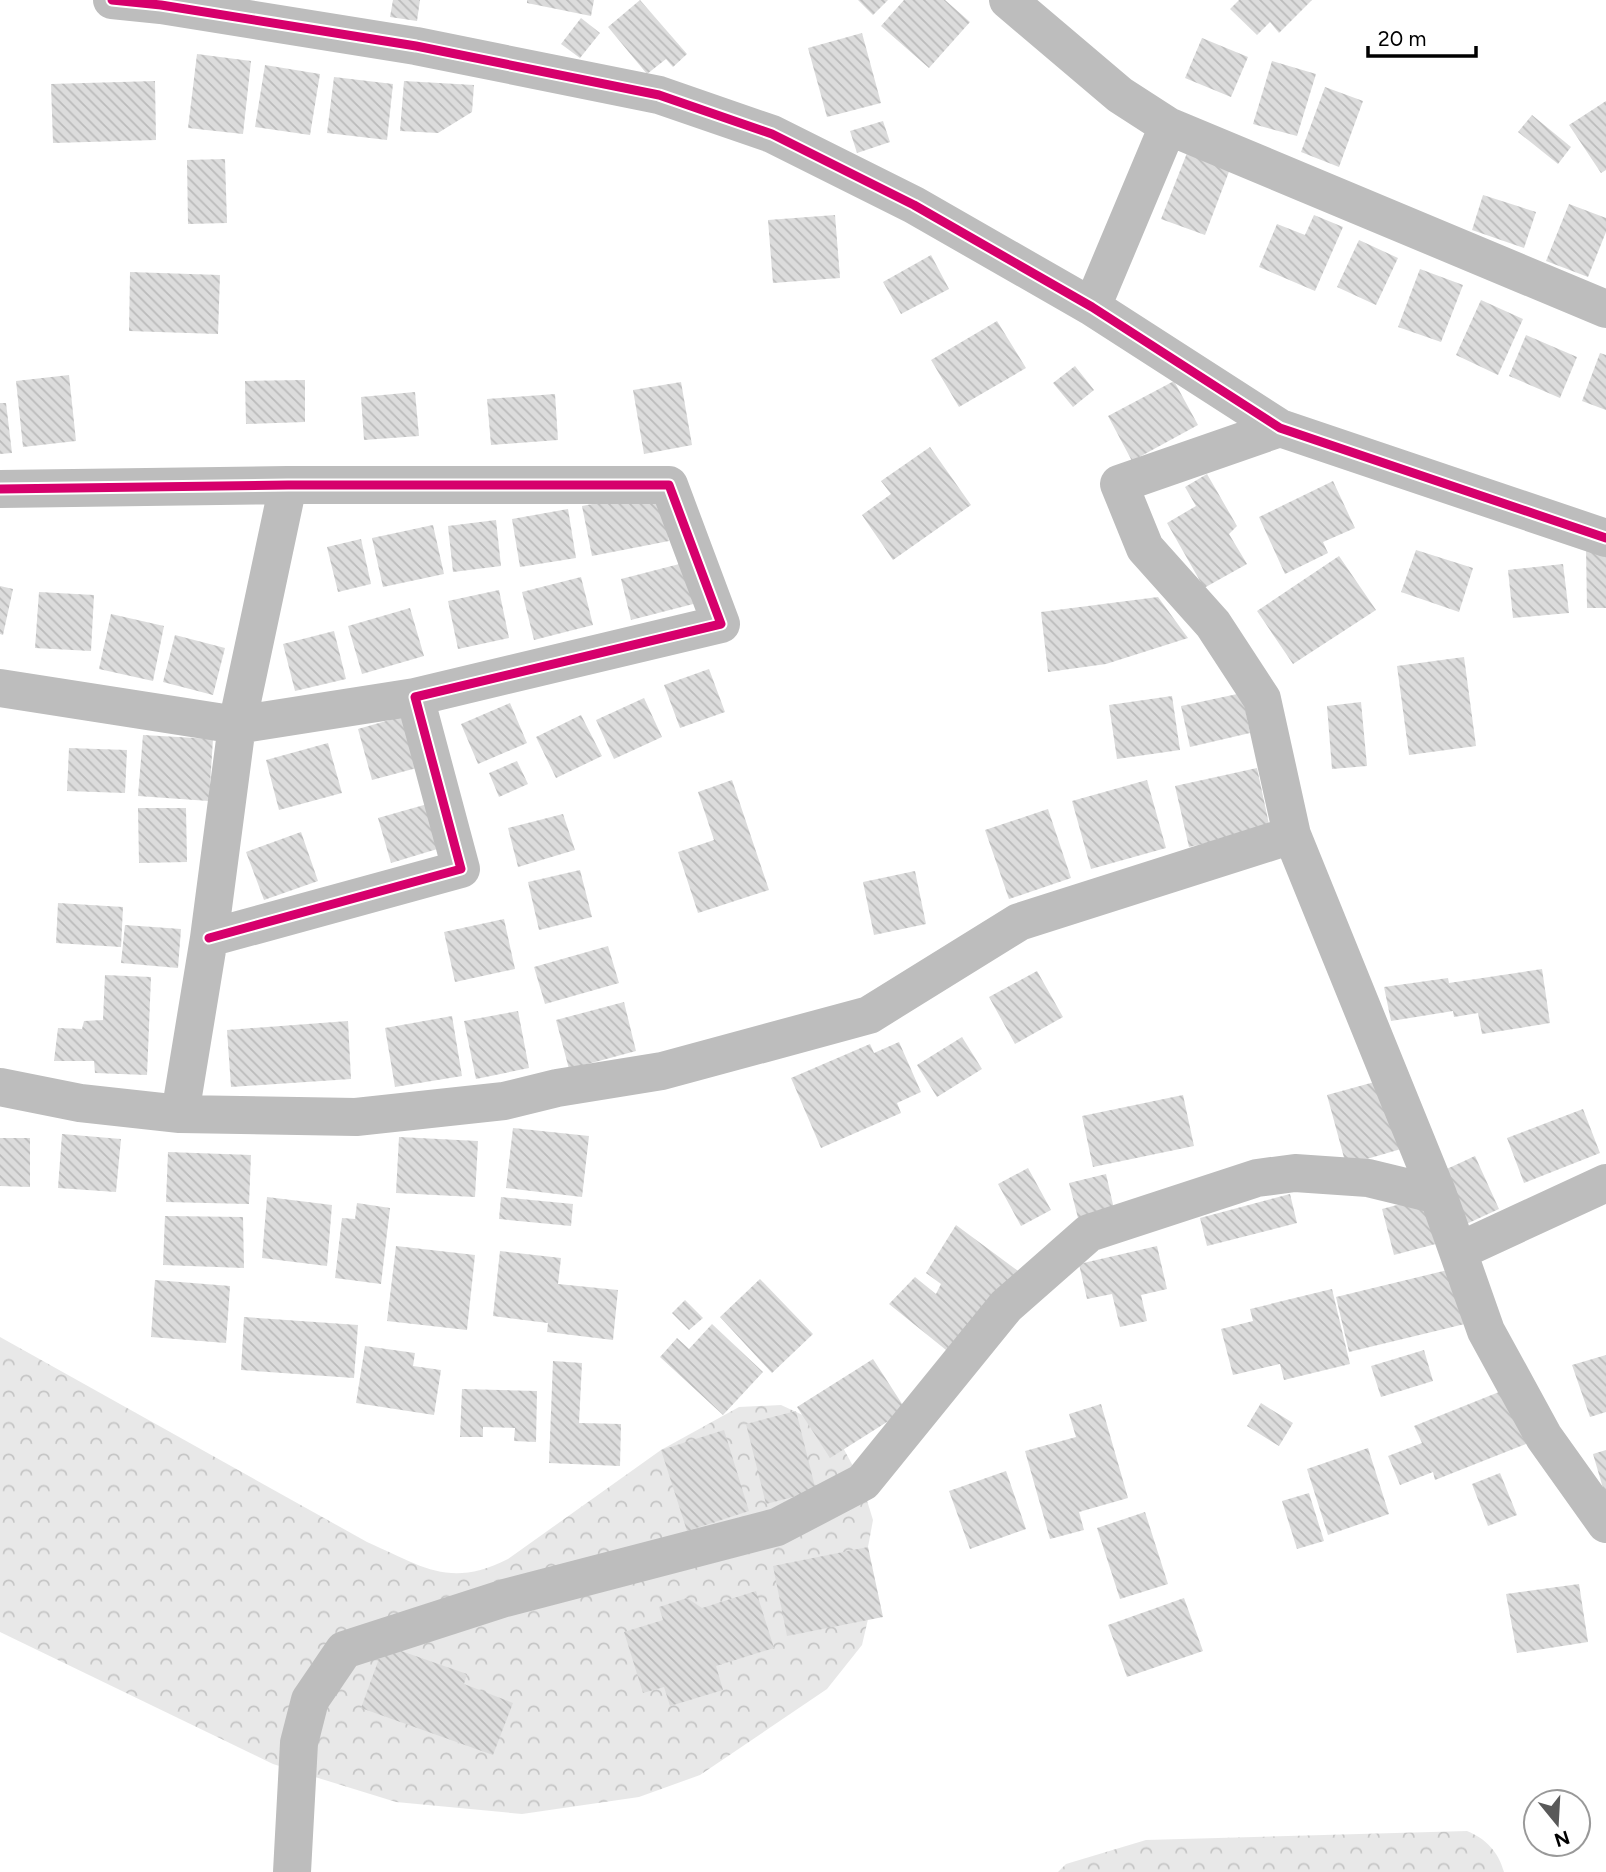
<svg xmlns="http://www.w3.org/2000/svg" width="1606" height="1872" font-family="Figtree,sans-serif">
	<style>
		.forest { fill: url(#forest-crowns) }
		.building { fill: url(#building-back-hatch) }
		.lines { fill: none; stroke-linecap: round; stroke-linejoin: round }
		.minor { stroke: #bdbdbd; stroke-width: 38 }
		.cycleway-casing { stroke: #fff; stroke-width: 13 }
		.cycleway { stroke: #d6006c; stroke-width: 9 }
	</style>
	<defs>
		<pattern id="forest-crowns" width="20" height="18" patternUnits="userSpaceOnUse" patternTransform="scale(1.75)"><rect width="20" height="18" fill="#e8e8e8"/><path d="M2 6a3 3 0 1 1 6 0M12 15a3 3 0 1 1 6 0" fill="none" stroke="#c5c5c5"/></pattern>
		<pattern id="building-back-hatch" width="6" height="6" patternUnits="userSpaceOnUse" patternTransform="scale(1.75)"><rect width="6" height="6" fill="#dcdcdc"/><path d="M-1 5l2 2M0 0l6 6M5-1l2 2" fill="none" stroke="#bbb"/></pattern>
	</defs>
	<rect width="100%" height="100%" fill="#fff"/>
	<path class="forest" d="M0,1337L367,1542C422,1566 449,1589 508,1559L661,1450L739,1407L781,1405L833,1429L861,1481L873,1520L868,1547L872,1602L862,1645L827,1689L700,1775L639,1797L522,1814L396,1802L273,1764L0,1632Z
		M1467,1831C1486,1839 1498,1851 1504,1872H1058L1066,1864L1146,1840Z"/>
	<path class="building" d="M393,0H420L417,21L390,17Z
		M527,0H594L591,16L527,3Z
		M640,0L687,54L673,67L666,59L647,74L608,27Z
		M858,0H888L873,15Z
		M904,0H945L970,22L929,68L881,26Z
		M1239,0H1312L1279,33L1270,22L1257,35L1230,9Z
		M581,18L600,33L580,58L561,44Z
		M862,33L881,103L827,117L808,48Z
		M1202,38L1248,57L1231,97L1185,78Z
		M197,54L251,61L243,134L188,128Z
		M1272,61L1316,74L1297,136L1253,124Z
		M265,65L320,74L310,135L255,127Z
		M334,77L393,84L387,140L327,133Z
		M155,81L156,140L53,143L51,84Z
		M404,81L474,85L472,112L438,133L400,131Z
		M1325,87L1363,101L1339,167L1301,152Z
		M1606,101V170L1601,173L1569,125Z
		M1532,115L1571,147L1558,164L1518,132Z
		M883,121L890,142L857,153L850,131Z
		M1187,153L1230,169L1205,235L1161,219Z
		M225,159L227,223L188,224L187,160Z
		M1483,195L1536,212L1524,248L1472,230Z
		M1569,204L1606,218V232L1588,277L1546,261Z
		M835,215L840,278L773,283L768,220Z
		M1314,215L1343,227L1315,291L1259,267L1277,224L1305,235Z
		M1359,240L1398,258L1376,305L1337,287Z
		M931,255L949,289L901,314L883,282Z
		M1420,269L1463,285L1441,342L1398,327Z
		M130,272L220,275L218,334L129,331Z
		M1481,300L1523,319L1498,375L1456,355Z
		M997,321L1026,368L959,407L931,360Z
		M1526,335L1577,357L1560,398L1509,376Z
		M1600,353L1606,355V410L1582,401Z
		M1075,366L1094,390L1073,407L1053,383Z
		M69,375L76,441L23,447L16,381Z
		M305,380V422L246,424L245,381Z
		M1174,381L1198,425L1132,461L1108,416Z
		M681,382L692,445L644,454L633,390Z
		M415,392L419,436L364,440L361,397Z
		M555,394L558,440L491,445L487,399Z
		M0,403H6L12,453L0,454Z
		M930,447L971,505L893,560L862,515L891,494L881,481Z
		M1207,474L1237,526L1229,534L1247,564L1204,588L1167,523L1196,506L1185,487Z
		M1333,481L1355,528L1323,542L1328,553L1285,574L1259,517Z
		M659,491L669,541L592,556L582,506Z
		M568,509L576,558L520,567L512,519Z
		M496,520L501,566L453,572L448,526Z
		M433,525L444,574L383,587L372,538Z
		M361,539L371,584L338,592L327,547Z
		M1586,548H1606V608H1587Z
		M1416,550L1473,568L1459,612L1401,592Z
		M1339,556L1376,610L1293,664L1257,611Z
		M691,561L701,602L631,620L621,579Z
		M1563,564L1569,613L1513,618L1508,570Z
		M581,577L593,625L534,640L522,592Z
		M0,586L13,589L3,635L0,634Z
		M499,590L509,638L458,649L448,601Z
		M39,592L94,595L91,651L35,648Z
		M1158,597L1188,638L1106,664L1048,672L1041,612Z
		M410,608L424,656L362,674L348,626Z
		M111,614L164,626L153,681L99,669Z
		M334,631L346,679L295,691L283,644Z
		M175,635L225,648L213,695L163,682Z
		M1464,657L1476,746L1409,755L1397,666Z
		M709,669L725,712L680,728L664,685Z
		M1242,693L1250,733L1190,747L1181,706Z
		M1172,696L1180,750L1117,759L1109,705Z
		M644,698L662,737L614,759L596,720Z
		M1361,702L1367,766L1332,769L1327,706Z
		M510,703L527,743L478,764L461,724Z
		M414,713L428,765L372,780L358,729Z
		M581,715L602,756L556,778L536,737Z
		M143,735L213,739L209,801L138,796Z
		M328,743L342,793L279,810L266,760Z
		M69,748L127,750L125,793L67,791Z
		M517,761L528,784L499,797L489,773Z
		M1257,768L1270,829L1189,847L1175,786Z
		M732,780L769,890L698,913L678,852L714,840L698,792Z
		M1147,780L1166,848L1091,869L1072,801Z
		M431,803L444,847L391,863L378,818Z
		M138,808H186L187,862L139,863Z
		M1048,809L1071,878L1009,899L985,830Z
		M563,814L575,850L518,867L508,828Z
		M301,832L318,881L264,900L246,852Z
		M580,870L592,917L539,930L528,882Z
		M915,871L926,924L874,935L863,882Z
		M58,903L123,907L121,947L56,943Z
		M504,919L515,969L455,982L444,932Z
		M125,925L181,929L178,968L121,963Z
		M608,946L619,983L545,1004L534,967Z
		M1542,969L1550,1023L1482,1034L1478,1013L1454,1017L1453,1011L1391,1021L1384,987L1448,978L1449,983Z
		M1037,971L1063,1017L1015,1044L989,997Z
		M105,975L151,977L147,1075L95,1073L94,1061H54L58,1028L82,1029L84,1021L103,1020Z
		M624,1002L636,1051L569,1069L556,1020Z
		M518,1011L529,1068L476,1079L464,1021Z
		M452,1016L462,1076L395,1087L385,1028Z
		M348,1021L351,1079L231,1087L227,1030Z
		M962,1037L982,1069L937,1097L917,1065Z
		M899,1042L921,1092L897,1103L901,1113L821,1148L791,1078L870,1044L874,1053Z
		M1389,1078L1408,1147L1346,1165L1327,1095Z
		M1183,1095L1194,1146L1093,1167L1082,1116Z
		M1583,1109L1600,1153L1524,1183L1507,1138Z
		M513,1128L589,1136L582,1197L506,1188Z
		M62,1134L121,1139L116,1192L58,1188Z
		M399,1137L478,1141L475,1197L396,1193Z
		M0,1138H30V1187L0,1186Z
		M168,1152L251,1155L249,1204L166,1202Z
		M1475,1156L1499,1209L1462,1226L1438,1173Z
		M1028,1168L1051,1210L1021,1226L998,1184Z
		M1106,1174L1114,1209L1078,1218L1069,1183Z
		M1290,1194L1297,1223L1207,1246L1200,1218Z
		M1434,1195L1447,1241L1394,1255L1382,1209Z
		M267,1197L332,1205L327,1266L262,1258Z
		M501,1197L573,1204L571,1226L499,1219Z
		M357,1203L390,1208L381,1284L335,1278L342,1218L355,1219Z
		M165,1216L243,1217L244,1268L163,1265Z
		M956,1225L1018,1271L951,1354L889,1304L915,1277L936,1294L941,1284L926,1273Z
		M396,1246L475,1255L467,1330L387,1321Z
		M1157,1246L1167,1289L1141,1295L1147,1321L1120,1327L1112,1294L1087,1299L1079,1264Z
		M500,1251L561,1258L558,1284L618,1290L613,1340L547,1332L548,1323L493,1316Z
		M1460,1267L1473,1322L1349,1352L1336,1297Z
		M760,1279L813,1334L772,1373L720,1317Z
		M155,1280L230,1286L226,1343L151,1337Z
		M1332,1289L1350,1364L1284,1380L1280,1364L1233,1375L1221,1329L1253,1321L1250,1309Z
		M685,1300L703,1318L689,1330L672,1313Z
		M244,1317L358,1325L354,1378L241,1370Z
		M712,1324L763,1372L723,1415L660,1357L677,1338L689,1349Z
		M365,1346L415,1353L413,1366L441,1370L434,1415L356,1403Z
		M1424,1350L1433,1381L1381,1397L1371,1366Z
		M1606,1355V1412L1590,1417L1572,1365Z
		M873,1359L906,1410L830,1458L797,1407Z
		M553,1361L582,1363L579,1423L621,1424L620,1466L549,1463Z
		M1509,1388L1531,1442L1435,1480L1433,1472L1400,1485L1388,1456L1422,1443L1414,1426Z
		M462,1389L537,1391L536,1442L514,1441L515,1428L483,1427V1437H460Z
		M1261,1403L1293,1423L1279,1446L1247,1426Z
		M1101,1404L1128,1498L1079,1512L1084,1530L1050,1539L1025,1451L1076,1437L1069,1414Z
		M796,1411L816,1491L766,1504L746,1424Z
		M724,1430L749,1511L687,1531L661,1450Z
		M1368,1448L1389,1514L1328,1535L1307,1469Z
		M1606,1450V1495H1605L1593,1454Z
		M1006,1471L1026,1529L970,1549L949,1491Z
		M1500,1473L1517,1515L1488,1526L1472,1484Z
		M1309,1493L1324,1541L1297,1549L1282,1501Z
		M1145,1512L1168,1584L1120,1599L1097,1528Z
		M868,1547L883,1617L787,1636L773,1566Z
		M1579,1584L1588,1642L1517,1653L1506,1594Z
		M756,1591L774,1648L716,1666L723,1690L670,1706L664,1687L643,1693L624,1632L663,1620L659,1607L687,1598L702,1608Z
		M1184,1598L1203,1651L1127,1677L1108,1625Z
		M384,1645L467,1674L464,1684L513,1703L493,1755L361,1708Z"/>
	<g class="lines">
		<path class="minor" d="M112,0L161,5L416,46L659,95L772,134L914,205L1092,307L1280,428L1606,538
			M1008,0L1120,95L1168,126
			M1092,307L1168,126L1606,309
			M1280,428L1119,484L1145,548L1213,624L1262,699L1292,835L1438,1195L1486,1331L1544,1437L1606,1524
			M0,489L288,485H669L721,624L415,697L461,869L209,938
			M0,688L237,725L415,697
			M0,1087L80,1103L180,1114L356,1117L504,1101L557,1088L662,1071L869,1015L1019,922L1292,835
			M180,1114L209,938L237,725L288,485
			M1459,1251L1606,1183
			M292,1872L299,1743L310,1700L344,1650L505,1598L777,1527L863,1482L1006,1306L1089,1233L1257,1178L1295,1173L1368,1178L1438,1195"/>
		<g class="cycleway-casing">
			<path id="cycleway" d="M112,0L161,5L416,46L659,95L772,134L914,205L1092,307L1280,428L1606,538
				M0,489L288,485H669L721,624L415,697L461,869L209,938"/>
		</g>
		<use href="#cycleway" class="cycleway"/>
	</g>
	<g transform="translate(1557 1823) rotate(162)"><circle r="33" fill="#ffffff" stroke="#999999" stroke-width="2"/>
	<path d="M0-5L12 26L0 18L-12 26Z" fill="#595959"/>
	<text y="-10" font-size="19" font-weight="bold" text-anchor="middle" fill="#000000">N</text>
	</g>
	<path d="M1368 46v10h108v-10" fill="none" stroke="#000000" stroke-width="3.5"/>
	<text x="1378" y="46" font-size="21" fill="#000000" stroke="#ffffff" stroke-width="5" paint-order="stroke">20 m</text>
</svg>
